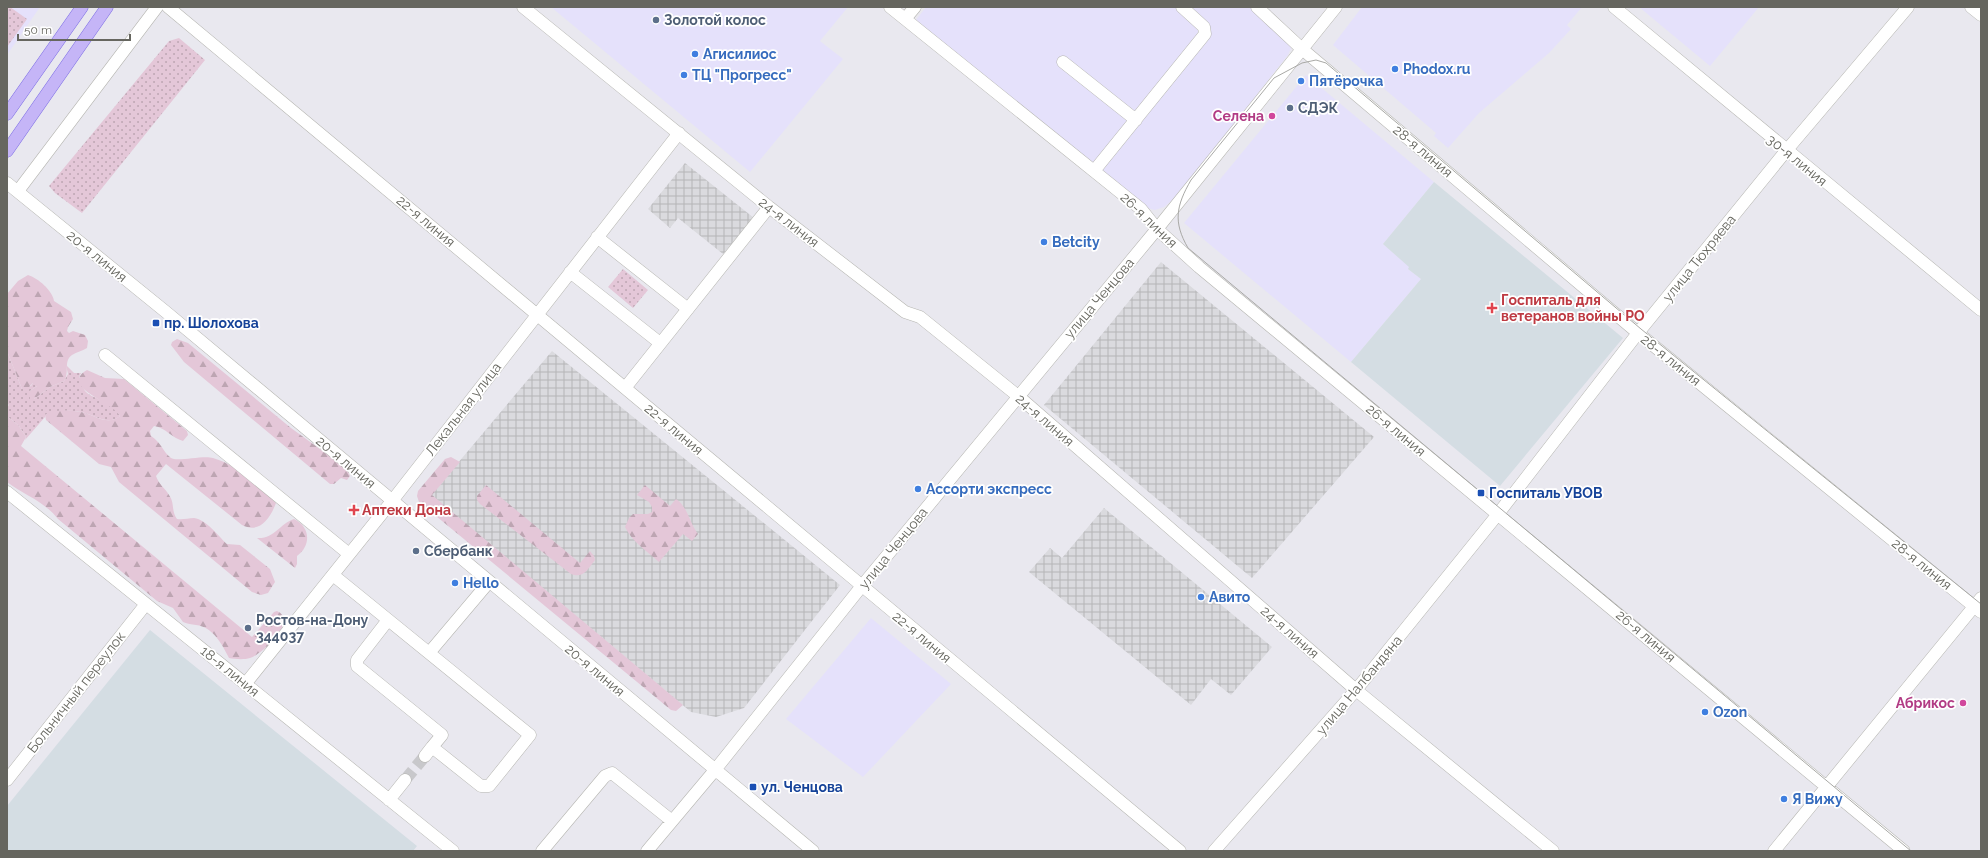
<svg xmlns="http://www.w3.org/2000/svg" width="1988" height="858" font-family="Raleway,sans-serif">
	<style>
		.commercial { fill: #e5e1fb }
		.industrial { fill: url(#industrial-grid) }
		.medical { fill: #d4dde3 }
		.green { fill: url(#green-dots) }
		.forest { fill: url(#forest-firs) }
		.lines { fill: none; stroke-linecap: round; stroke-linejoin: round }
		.minor-tunnel { stroke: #c8c8cb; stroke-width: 12; stroke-dasharray: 12 6; stroke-linecap: butt }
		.minor-casing { stroke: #b5b5b0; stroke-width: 13 }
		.major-casing { stroke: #7b6ce4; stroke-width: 13 }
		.minor { stroke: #fff; stroke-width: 12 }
		.major { stroke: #c5b5f7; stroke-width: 12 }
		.tram { stroke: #a9a9a6; stroke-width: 1 }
		.service-dot { fill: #5c6f8a; stroke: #fff; stroke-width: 1.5 }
		.shop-dot { fill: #3f7fe0; stroke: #fff; stroke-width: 1.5 }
		.hotel-dot { fill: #d1479c; stroke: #fff; stroke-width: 1.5 }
		.health-dot { fill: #e0444e; stroke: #fff; stroke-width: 1.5 }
		.transit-dot { fill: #1a4fb4; stroke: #fff; stroke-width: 1.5 }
		.labels { text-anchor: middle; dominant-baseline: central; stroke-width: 3.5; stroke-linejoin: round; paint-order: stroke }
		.service-label { font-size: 14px; font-weight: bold; fill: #4e5e75; stroke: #fff; text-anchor: start }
		.shop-label { font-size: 14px; font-weight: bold; fill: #366cbe; stroke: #fff; text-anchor: start }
		.hotel-label { font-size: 14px; font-weight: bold; fill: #b23c85; stroke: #fff; text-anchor: end }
		.street-label { font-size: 14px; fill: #66665f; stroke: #fff }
		.health-label { font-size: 14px; font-weight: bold; fill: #be3a42; stroke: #fff; text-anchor: start }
		.transit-label { font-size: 14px; font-weight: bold; fill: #164399; stroke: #fff; text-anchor: start }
	</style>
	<defs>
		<pattern id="industrial-grid" width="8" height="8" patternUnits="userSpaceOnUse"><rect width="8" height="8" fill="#dadade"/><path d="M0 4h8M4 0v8" fill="none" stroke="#b5b5b7"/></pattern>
		<pattern id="green-dots" width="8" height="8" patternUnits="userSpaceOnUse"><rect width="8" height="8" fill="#e4c7d8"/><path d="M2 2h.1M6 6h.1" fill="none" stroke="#bda5b2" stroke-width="1.8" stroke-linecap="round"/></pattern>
		<pattern id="forest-firs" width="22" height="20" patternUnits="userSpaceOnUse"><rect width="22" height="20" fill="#e4c7d8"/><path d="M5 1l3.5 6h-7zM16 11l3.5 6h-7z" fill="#bda5b2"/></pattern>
	</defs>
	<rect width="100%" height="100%" fill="#e9e8ef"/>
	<path class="commercial" d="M7,7H40L7,55Z
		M551,7H848L820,41L843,59L750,172Z
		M926,7H1250L1285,37L1289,42L1291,48L1288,55L1175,198L1164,207L1155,210L1147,208L916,20Z
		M1362,7H1582L1567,25L1571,29L1549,53L1479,113L1448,148L1434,136L1436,133L1333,45Z
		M1639,7H1759L1710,66Z
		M1306,75L1434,182L1383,244L1410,267L1408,269L1421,279L1351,362L1184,223Z
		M871,618L951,684L863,777L786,719Z"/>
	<path class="industrial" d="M685,163L754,218L723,254L678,218L670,228L648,209Z
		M1161,262L1374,437L1252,578L1044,405Z
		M552,351L840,585L744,708L716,717L691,712L431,495Z
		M1104,508L1272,647L1231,695L1211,679L1191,705L1029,572L1050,548L1062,558Z"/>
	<path class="medical" d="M1434,182L1623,338L1500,486L1351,362L1421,279L1408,269L1409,267L1383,244Z
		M150,630L417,846L413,851H7V806Z"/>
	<path class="green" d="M7,7H10L27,19L7,47Z
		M179,38L205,60L82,213L55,193L49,186L169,41Z
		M623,269L648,290L633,308L608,287Z
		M7,351L22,389L31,386L33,383H37V386L30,391V399H34L50,387L64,381L68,374L66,365L74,373H81L79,377C81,381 83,389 86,392C95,400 113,401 120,416C109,426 96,416 85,413C72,409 57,411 45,415V417L25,440L26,437L19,426L7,416V407L9,405L7,403Z"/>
	<path class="forest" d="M28,275C38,278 53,291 54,301L71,312L73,319L68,327L67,331L69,333L73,331L85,335L88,341L87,348C82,351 77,352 72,355C63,361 70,373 64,381L50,387L34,399H30V391L37,386V383H33L27,389H22L7,351V294L18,281Z
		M177,339L188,343L291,428L346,468L350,476L347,480L341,478L334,484H330L184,362L171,345L172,342Z
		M87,370L105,378L124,379L187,431L188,435L183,441C172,438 166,428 154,426L150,431L151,436C161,442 163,452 171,458C177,462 203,455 213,458C236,464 256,486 273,500L276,503C270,519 259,534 242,525L166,464L156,476C159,485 165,488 169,495C175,503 171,511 177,519C183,520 188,518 194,518C207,520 218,536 227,544L240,545L270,569L275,582L268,593L261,595L252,592L119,482L111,467L99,464L46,420L45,415C53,409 75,410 85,413C96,416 108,426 120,416C114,402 58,387 87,370Z
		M7,416L19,426L26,437L21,446L252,637L274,612L277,611C299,621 262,654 250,658C244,660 234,659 229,658C222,644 213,627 196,625C191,624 188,624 183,622L173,608L157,601L58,519C44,501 24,495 7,482Z
		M451,457L460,462L432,495L683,705L676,711L671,710L419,502L417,496L418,491L445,459Z
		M486,485L580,563L590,551L594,556L595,560C588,569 583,579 571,574L480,504L477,500V496Z
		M645,485L670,506L676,499C688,507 689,522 698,534L692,541L683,534L659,562C647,551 632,542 625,527L629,518L633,514H648L652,512V507L649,502L637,495Z
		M294,519C311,527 311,546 297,556V564L295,568L257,538C275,539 279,524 294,519Z"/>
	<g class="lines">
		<path class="minor-tunnel" d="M405,780L425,756"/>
		<g class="minor-casing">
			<path id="minor" d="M168,7C506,288 842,571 1180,851
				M523,7L769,207L905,312L920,317L1018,396L1356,690L1553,851
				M890,7L1141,209L1157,229L1199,267L1904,851
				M1257,7L1302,49L1638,333L1981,612
				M1614,7L1981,310
				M1971,7L1981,15
				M905,19L915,7
				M1063,62L1136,120
				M1094,171L1205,34L1204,27L1182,7
				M7,183L166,312L813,851
				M18,191L157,7
				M597,237L688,309
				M570,272L660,343
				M105,355L349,554
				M625,388L769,207
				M7,492L453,851
				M333,575L530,735L489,786H481L432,747L442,735L357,666V660L388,620
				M429,653L489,582
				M246,683L392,501L679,133
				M425,756L432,747
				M7,780L146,604
				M389,800L405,780
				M542,851L605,776L612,773L672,821
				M647,851L715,770L861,587L1157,229L1336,7
				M1214,851L1356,690L1498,514L1638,333L1786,151L1908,7
				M1774,851L1981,598"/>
		</g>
		<g class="major-casing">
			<path id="major" d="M7,114L82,7
				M7,151L107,7"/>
		</g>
		<use href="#minor" class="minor"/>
		<use href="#major" class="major"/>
		<path class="tram" d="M1911,851L1188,248C1173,222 1176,206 1191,180L1274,78L1302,63L1316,60L1326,63L1641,329L1981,604"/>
	</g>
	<g class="service-dot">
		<circle cx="656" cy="20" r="4"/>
		<circle cx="1290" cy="108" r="4"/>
		<circle cx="416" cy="551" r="4"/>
		<circle cx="248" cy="628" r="4"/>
	</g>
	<g class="shop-dot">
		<circle cx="695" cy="54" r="4"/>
		<circle cx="1395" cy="69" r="4"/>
		<circle cx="684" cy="75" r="4"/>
		<circle cx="1301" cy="81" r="4"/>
		<circle cx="1044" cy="242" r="4"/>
		<circle cx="918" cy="489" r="4"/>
		<circle cx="455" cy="583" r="4"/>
		<circle cx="1201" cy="597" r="4"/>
		<circle cx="1705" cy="712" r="4"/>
		<circle cx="1784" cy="799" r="4"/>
	</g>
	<g class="hotel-dot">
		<circle cx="1272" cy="116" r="4"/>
		<circle cx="1963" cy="703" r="4"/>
	</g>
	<g class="health-dot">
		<path d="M1490 302h4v4h4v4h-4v4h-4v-4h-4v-4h4z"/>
		<path d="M352 504h4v4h4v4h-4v4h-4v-4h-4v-4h4z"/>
	</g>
	<g class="transit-dot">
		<rect x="152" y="319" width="8" height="8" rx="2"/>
		<rect x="1477" y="489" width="8" height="8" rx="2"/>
		<rect x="749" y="783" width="8" height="8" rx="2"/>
	</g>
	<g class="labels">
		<g class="service-label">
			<text x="664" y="20">Золотой колос</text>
			<text x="1298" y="108">СДЭК</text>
			<text x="424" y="551">Сбербанк</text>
			<text x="256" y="620">Ростов-на-Дону<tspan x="256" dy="16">344037</tspan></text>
		</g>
		<g class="shop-label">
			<text x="703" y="54">Агисилиос</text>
			<text x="1403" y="69">Phodox.ru</text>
			<text x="692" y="75">ТЦ "Прогресс"</text>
			<text x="1309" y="81">Пятёрочка</text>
			<text x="1052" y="242">Betcity</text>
			<text x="926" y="489">Ассорти экспресс</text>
			<text x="463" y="583">Hello</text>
			<text x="1209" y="597">Авито</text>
			<text x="1713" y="712">Ozon</text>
			<text x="1792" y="799">Я Вижу</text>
		</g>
		<g class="hotel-label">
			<text x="1264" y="116">Селена</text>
			<text x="1955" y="703">Абрикос</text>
		</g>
		<g class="street-label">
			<text transform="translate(1423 151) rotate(40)">28-я линия</text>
			<text transform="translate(1797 160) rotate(39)">30-я линия</text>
			<text transform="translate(1149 220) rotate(44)">26-я линия</text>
			<text transform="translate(426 221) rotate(40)">22-я линия</text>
			<text transform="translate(789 222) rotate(38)">24-я линия</text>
			<text transform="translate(97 256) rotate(39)">20-я линия</text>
			<text transform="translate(1699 258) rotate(-51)">улица Тюхряева</text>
			<text transform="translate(1099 298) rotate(-50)">улица Ченцова</text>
			<text transform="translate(1671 360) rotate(39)">28-я линия</text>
			<text transform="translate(463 409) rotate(-52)">Лекальная улица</text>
			<text transform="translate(1045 420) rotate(41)">24-я линия</text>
			<text transform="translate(674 429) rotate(40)">22-я линия</text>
			<text transform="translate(1396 430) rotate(40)">26-я линия</text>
			<text transform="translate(346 462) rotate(40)">20-я линия</text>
			<text transform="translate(893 548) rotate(-51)">улица Ченцова</text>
			<text transform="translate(1922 564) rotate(39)">28-я линия</text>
			<text transform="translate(1290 632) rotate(41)">24-я линия</text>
			<text transform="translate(1646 636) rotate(40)">26-я линия</text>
			<text transform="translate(922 637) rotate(40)">22-я линия</text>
			<text transform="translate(595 670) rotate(40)">20-я линия</text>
			<text transform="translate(230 671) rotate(39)">18-я линия</text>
			<text transform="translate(1359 685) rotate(-50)">улица Налбандяна</text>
			<text transform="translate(76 692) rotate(-52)">Больничный переулок</text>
		</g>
		<g class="health-label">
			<text x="1501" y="300">Госпиталь для<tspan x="1501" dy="16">ветеранов войны РО</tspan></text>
			<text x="362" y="510">Аптеки Дона</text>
		</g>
		<g class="transit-label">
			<text x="164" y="323">пр. Шолохова</text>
			<text x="1489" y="493">Госпиталь УВОВ</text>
			<text x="761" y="787">ул. Ченцова</text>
		</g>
	</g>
	<rect width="1988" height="858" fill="none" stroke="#66665f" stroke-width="16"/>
	<path d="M18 34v6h112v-6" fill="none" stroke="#66665f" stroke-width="2"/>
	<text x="24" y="34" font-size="12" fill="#66665f" stroke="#ffffff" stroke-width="3" paint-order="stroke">50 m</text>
</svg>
